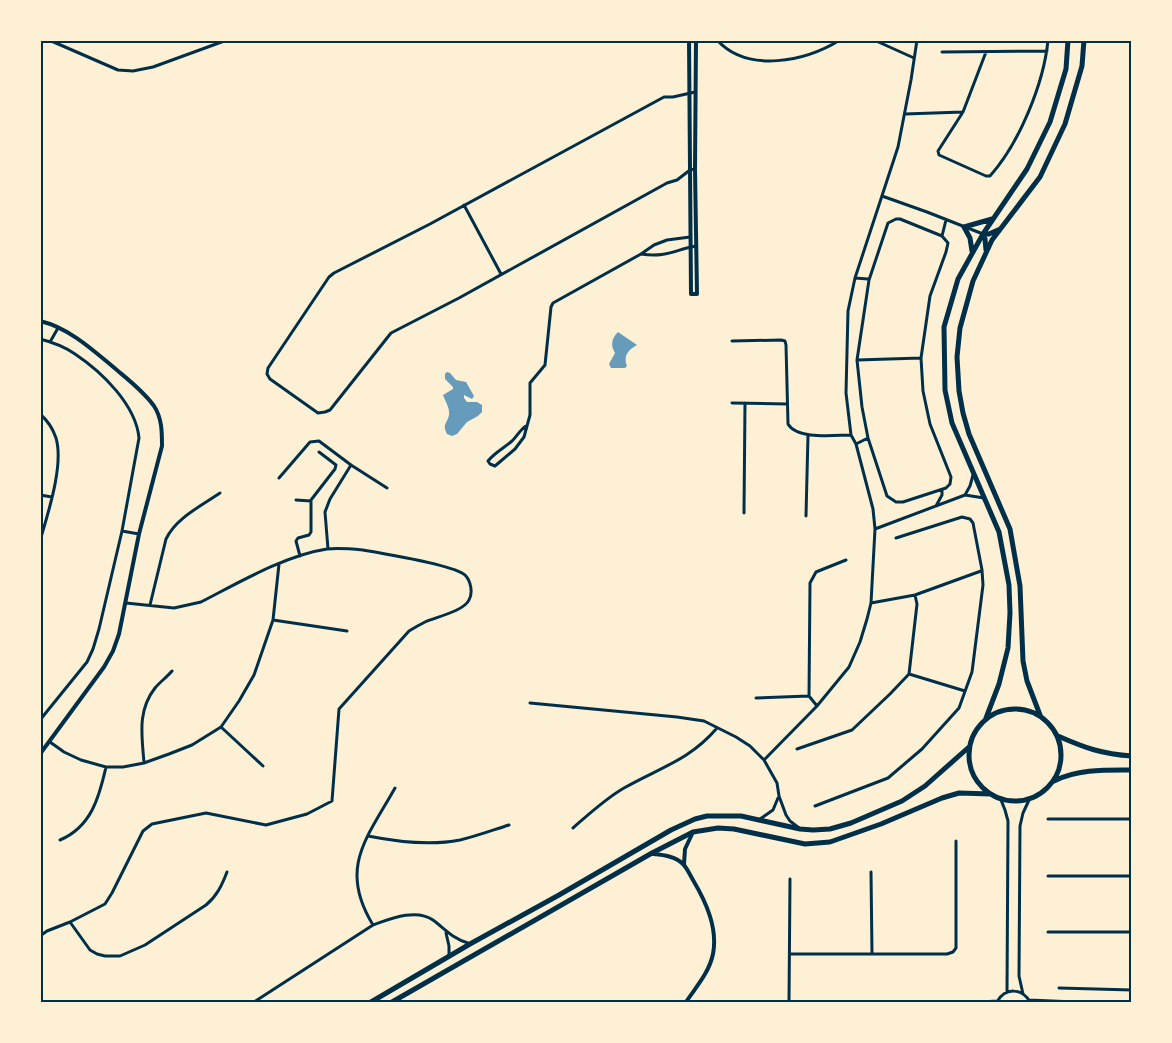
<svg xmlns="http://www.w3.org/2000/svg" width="1172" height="1043" font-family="'Source Sans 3',sans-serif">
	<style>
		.water { fill: #669bbc }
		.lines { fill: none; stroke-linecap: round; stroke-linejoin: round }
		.minor { stroke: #003049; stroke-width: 3 }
		.tertiary { stroke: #003049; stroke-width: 4 }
		.primary { stroke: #003049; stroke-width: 5 }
		.neatline { fill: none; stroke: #003049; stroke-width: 2 }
	</style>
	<rect width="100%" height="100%" fill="#fdf0d5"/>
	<path class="water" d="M618,332L637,345C628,350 623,356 627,366L625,368H611L609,364L615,353C610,345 612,338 618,332Z
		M447,372L450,373L456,380L466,382L474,396L472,399L464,395V398L467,402H477L482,405V412L478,416L467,422L457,434L452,436L447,434C442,424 447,424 449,415C450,408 445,401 443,395L453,389V387L445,379V374Z"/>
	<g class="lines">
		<path class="minor" d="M49,40L118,70L133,71L153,67L227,40
			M717,40C748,74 806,61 840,40
			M874,40L914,58
			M942,52L1047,51
			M986,52L963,112L938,151L939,155L986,176H990C1019,144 1044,83 1048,40
			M905,114L963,112
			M695,169L690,170L677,180L667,183L459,298L391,333L330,410L325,412L318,413L270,379L267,374L268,368L329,277L334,273L430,224L664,97H673L695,92
			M882,196L927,212L983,234
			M464,205L501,274
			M896,219H900L942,236L948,243L946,252L930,296L921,358L923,391L930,424L951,477L950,484L946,488L903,502H896L887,496L868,438L862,407L857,360L869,280L888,223Z
			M942,236L946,220
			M641,254C666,258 674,250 696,246
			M855,278L868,279
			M40,339C52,342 65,347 75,354C102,372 136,405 139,438L122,531L99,629L93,649L87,662L40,720
			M732,341L781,340L785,341L786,345L788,424C797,440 835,435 851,435
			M50,342L58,328
			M857,360L921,358
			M732,403L787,404
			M40,414C47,420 53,429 56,438C64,465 48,513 40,541
			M526,426C520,430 517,436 512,441C504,448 494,453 488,461L490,464L495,466L515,449L524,437L530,415V383L545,365L551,307L553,303L641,254L654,245L667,240L690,237
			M856,444L868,438
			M351,465L387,488
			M279,478L310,442L319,441L351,465L330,499L325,512L328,549
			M40,495L52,497
			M965,495L970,486L973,475
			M296,500L311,501
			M936,506L942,495V490
			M744,513L745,403
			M806,516L808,435
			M875,529L965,495L984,498
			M122,531L139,534
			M300,556L296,541L298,538L309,535L311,532V500L335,469L336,465L319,452
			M871,603L915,595L981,571
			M150,605L166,539C176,518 201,506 220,493
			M273,620L347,631
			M909,674L965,691
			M809,696L810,583L816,572L846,560
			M809,696L817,706
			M756,698L809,696
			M530,703L677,717L704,721L736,737L750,746L764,760L777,783L779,796L786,815L790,821L799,828
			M221,727L263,766
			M50,742L64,752L81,760L106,767H123L144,763L169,754L192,745L221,727L239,701L254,675L273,620L279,564
			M797,749L852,730L890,694L909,674L917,604L915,595
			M764,760L817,706L849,667L860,642L867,619L871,603L875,529L873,509L856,444L851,435L846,393L848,311L855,278L898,147L911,80L917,40
			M144,763C142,736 137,711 155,688C160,682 167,677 172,671
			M1001,800L1005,810L1008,821L1007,992
			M815,806L888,778L922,749L959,708L972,672L983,585L982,570L973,523L970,519L962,517L896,538
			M760,819L773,810L778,798
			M1048,819H1132
			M573,828C589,814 605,799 624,788C659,768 690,760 717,728
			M368,836C398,842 430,846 460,840C477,836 493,830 509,825
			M60,840C91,827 99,798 106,767
			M871,872L872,954
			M1048,876H1132
			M70,922L90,950L97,954L105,956H120L145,945L206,905C217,896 222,885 227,872
			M373,925C338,868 367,838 395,788
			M1048,932H1132
			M446,933L449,946V956
			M40,936L47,931L70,922L105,904L112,893L143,831L152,824L206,813L266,825L307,814L332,801L339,709L409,631C414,628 419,625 425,622C436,617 464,611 469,600C473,593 471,581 465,575C454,565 381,553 363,550C352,549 338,548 327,549C286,555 238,583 201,602L174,608L126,603
			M790,954H947L953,952L956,948V841
			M1059,988L1132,990
			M1023,994L1019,976L1020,826L1023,813L1030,798
			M1029,1000L1075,1002
			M254,1002L373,925C390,919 416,908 433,920C445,929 453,939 468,943
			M789,1002L790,879
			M981,1002L997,1001
			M997,1002C1005,987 1022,988 1030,1002"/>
		<path class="tertiary" d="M689,40L691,294H697L695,169L696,40
			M40,321C70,328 95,352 118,371C130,381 144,392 154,406C162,418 162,432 162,446L139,534L119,634L113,651L104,667L40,754
			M653,854C663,855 675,856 683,864C687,868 690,875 693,880C706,902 718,928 713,954C709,973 696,987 686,1002
			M684,864L685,849L693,832"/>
		<path class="primary" d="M986,250L985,239L983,234H989L998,230
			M972,251L970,238L964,227L992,219
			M969 755a46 46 0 1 1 92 0a46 46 0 1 1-92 0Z
			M1040,715L1027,681L1023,661L1020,586L1010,529L969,434L963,413L959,391L957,357L960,328L973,281L992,240L1040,177L1065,124L1082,66L1084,40
			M986,718L999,684L1008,648L1010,613L1009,585L999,532L952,423L945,390L944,327L958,279L983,234L1027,169L1050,122L1066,69L1068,40
			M1058,736C1085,748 1102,754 1132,756
			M1054,781C1078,769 1105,770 1132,770
			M371,1002L470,944L559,895L671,830L695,819L707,816H741L800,829L813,830L830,829L851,823L902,801L925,786L969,747
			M392,1002L652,853L693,832L718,828L734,829L805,844L830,842L881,824L942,798L959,793L991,794"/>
	</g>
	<rect width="1172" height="1043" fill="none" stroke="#fdf0d5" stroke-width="84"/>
	<rect x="42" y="42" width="1088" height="959" class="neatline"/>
</svg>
